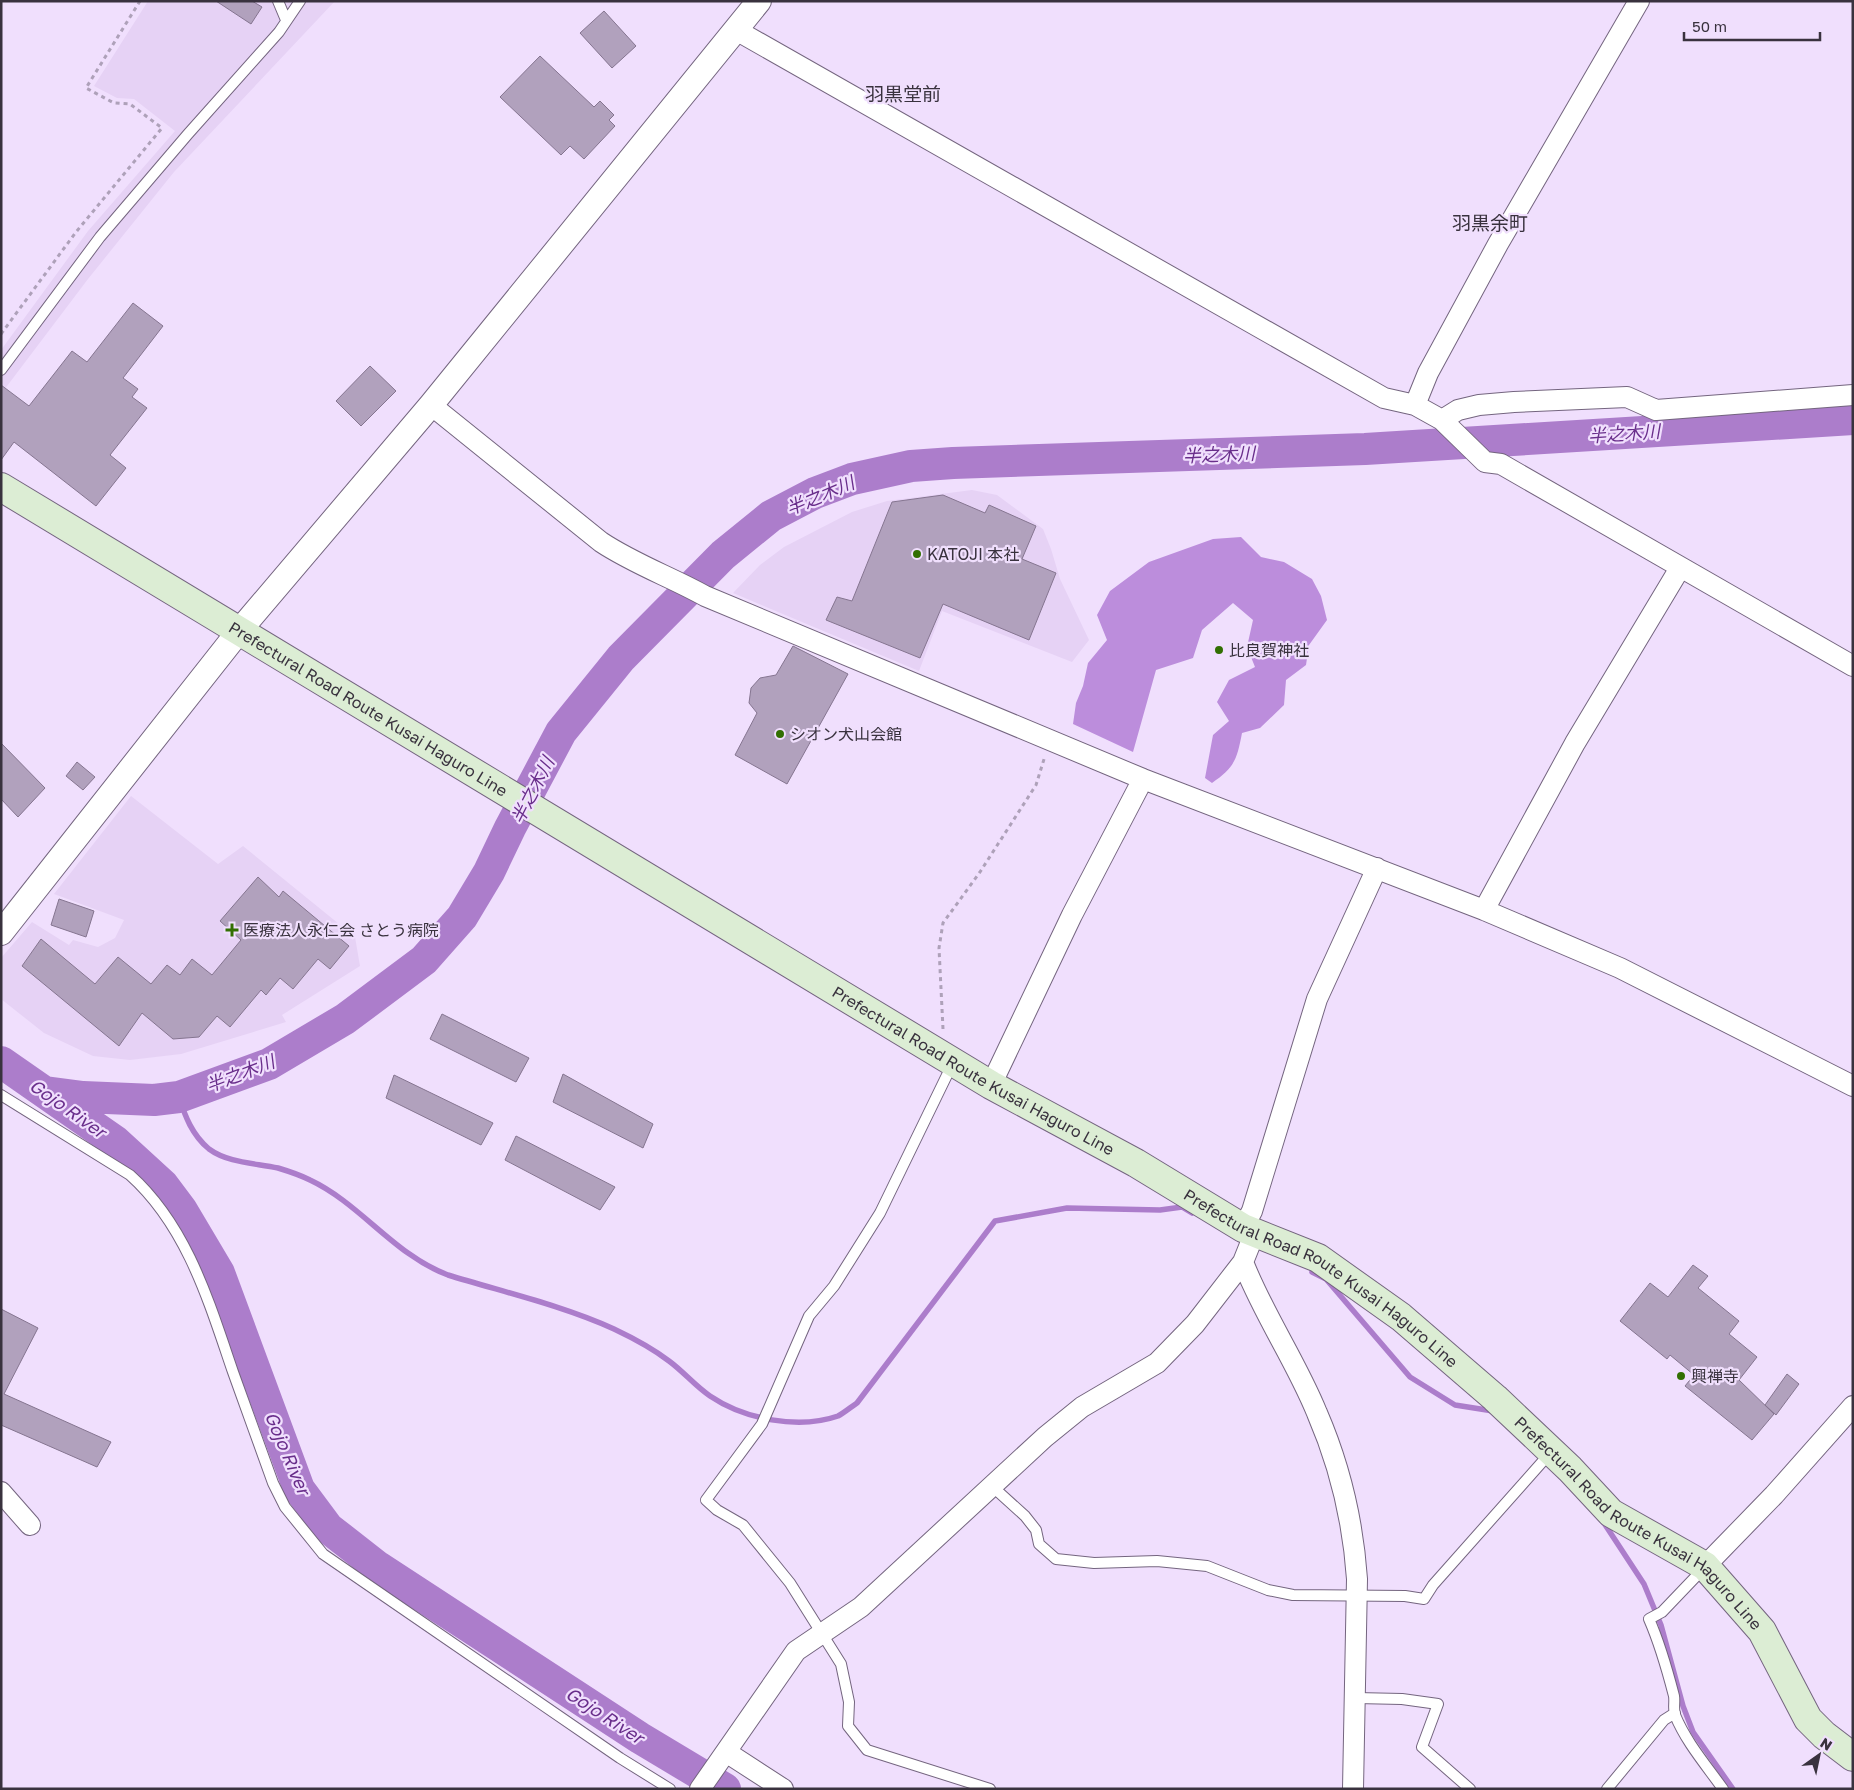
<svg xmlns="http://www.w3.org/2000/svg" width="1854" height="1790" font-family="'Golos Text','Noto Sans JP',sans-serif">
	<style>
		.built { fill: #e6d2f5 }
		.forest { fill: #bc8ddc }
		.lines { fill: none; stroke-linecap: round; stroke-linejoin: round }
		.stream { stroke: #ac7dcb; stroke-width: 5.5 }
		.river { stroke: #ac7dcb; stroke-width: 32 }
		.building { fill: #b1a1bd; stroke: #857590 }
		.service-casing { stroke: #74657f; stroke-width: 12 }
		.minor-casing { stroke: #74657f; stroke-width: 22 }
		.tertiary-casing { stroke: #74657f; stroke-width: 26 }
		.secondary-casing { stroke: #74657f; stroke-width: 30 }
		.path { stroke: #aea1b9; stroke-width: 3; stroke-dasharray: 4 4; stroke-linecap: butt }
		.service { stroke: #fff; stroke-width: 10 }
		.minor { stroke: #fff; stroke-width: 20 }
		.tertiary { stroke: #fff; stroke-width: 24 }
		.secondary { stroke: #dcedd4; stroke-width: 28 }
		.poi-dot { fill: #326f02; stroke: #f0dffd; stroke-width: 2 }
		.labels { text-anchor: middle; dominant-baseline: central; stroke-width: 4.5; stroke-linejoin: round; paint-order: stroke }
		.poi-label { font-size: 16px; fill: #39323e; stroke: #f0dffd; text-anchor: start }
		.street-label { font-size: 16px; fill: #39323e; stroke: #f0dffd }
		.water-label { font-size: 18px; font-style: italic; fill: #692e8b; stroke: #f0dffd }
		.quarter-label { font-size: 19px; fill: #39323e; stroke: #f0dffd }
	</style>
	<rect width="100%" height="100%" fill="#f0dffd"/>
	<path class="built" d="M148,1H335L174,172L88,279L1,394V350L88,231L175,131L134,99L117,98L94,86Z
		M972,490L997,495L1043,529L1051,549L1060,579L1089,640L1072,662L942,611L919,671L733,593L760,565L784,547L852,512L887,501Z
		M131,796L218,864L243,846L355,937L360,966L282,1015L286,1022L181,1054L130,1060L93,1056L44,1033L1,999V958L32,922L69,945L73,940L98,947L115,938L124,920L54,894Z"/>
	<path class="forest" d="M1241,537L1261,557L1284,562L1312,579L1321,596L1327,620L1309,645L1306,665L1286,680L1284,705L1260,728L1242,733C1237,759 1235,767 1212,783L1205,778L1213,735L1229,721L1217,702L1229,680L1255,667L1247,647L1253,620L1233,603L1202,630L1193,658L1156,670L1133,752L1073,724L1076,703L1083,686L1088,663L1107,640L1097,615L1110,591L1149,562L1213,539Z"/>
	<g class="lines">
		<path class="stream" d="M179,1097C185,1116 192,1135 209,1149C228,1163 255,1163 278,1168C288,1171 300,1175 310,1180C361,1204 394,1255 448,1275C503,1292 561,1305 614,1329C633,1338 652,1348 669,1361C684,1372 695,1386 710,1396C744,1419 798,1430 838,1416C844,1413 851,1407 857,1403L995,1221L1067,1208L1160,1210L1182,1207L1192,1213
			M1312,1272L1326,1279L1410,1377L1455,1405L1493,1411
			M1602,1520L1644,1584L1661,1625L1683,1706L1693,1732L1733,1789"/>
		<path class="river" d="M1,1062L116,1142L163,1185L181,1209L219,1273L299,1489L328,1528L378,1567L640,1738L725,1789
			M45,1092L83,1097L154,1100L179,1097L269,1064L345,1019L424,960L462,917L489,872L510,828L561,732L621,658L723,555L771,516L815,493L852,479L911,466L953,463L1365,449L1853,419"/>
	</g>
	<path class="building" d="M216,1H252L262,7L251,24Z
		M604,11L636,46L612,68L580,33Z
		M540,56L594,107L600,101L614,115L609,120L615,126L584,159L570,146L561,155L500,97Z
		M133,303L163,326L123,378L138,389L132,397L147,408L110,455L126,468L96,506L14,442L1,460V385L29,406L72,351L87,362Z
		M370,366L396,391L361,426L336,401Z
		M943,495L985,513L989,505L1036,526L1022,559L1056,573L1029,640L943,604L920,658L826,620L837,597L852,601L892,502Z
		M793,646L848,674L787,784L735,755L757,713L749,703L751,688L760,678L776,675Z
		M1,743L45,788L18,817L1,799Z
		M77,762L95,777L83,790L66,776Z
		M258,877L279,897L283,891L349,946L330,969L318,959L293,989L280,978L266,995L261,990L230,1027L217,1016L199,1037L173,1039L142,1013L119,1046L22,966L41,939L95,984L118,957L151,984L167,965L180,975L192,959L212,975L241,940L220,921Z
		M59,899L94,911L86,937L51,925Z
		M442,1014L529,1058L516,1082L430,1039Z
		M563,1074L653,1124L643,1148L553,1102Z
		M394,1075L493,1123L481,1145L386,1098Z
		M516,1136L615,1187L600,1210L505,1160Z
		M1693,1265L1708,1276L1698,1288L1739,1321L1729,1334L1757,1357L1739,1380L1774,1414L1752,1440L1685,1386L1694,1375L1670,1355L1667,1359L1620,1321L1650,1283L1668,1297Z
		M1,1309L38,1328L4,1394L111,1442L97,1467L1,1425Z
		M1787,1374L1799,1384L1776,1415L1765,1405Z"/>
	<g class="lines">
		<g class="service-casing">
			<path id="service" d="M278,1L286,20
				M1,370L100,237L188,134L279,32L300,1
				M948,1061V1073L880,1213L834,1286L809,1316L762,1424L706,1500L717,1510L743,1525L790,1583L841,1664L849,1702L848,1726L867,1750L990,1789
				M1,1095L130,1175C187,1226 209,1302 233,1372C246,1409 260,1446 273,1483L285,1507L323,1554L620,1758L670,1789
				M993,1487L1025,1516L1036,1530L1039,1544L1056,1559L1094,1563L1157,1561L1207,1566L1268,1590L1293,1595L1405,1596L1424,1599L1433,1585L1551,1452
				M1705,1567L1662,1612L1649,1619C1660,1644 1667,1669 1674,1696C1675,1702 1673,1709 1675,1715C1686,1742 1706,1765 1723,1789
				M1356,1698L1402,1699L1438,1704L1422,1747L1470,1789
				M1607,1789L1664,1720L1675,1713"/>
		</g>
		<g class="minor-casing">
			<path id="minor" d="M736,30L1384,398L1415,405L1442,420L1485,462L1501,464L1853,666
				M431,405L601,542C634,564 671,577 705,596L1143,779L1484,910L1620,968L1853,1086
				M1415,405L1428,373L1498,244L1639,1
				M1442,420L1458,410L1479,405L1514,402L1627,397L1656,410L1853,395
				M1484,910L1575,743L1680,568
				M991,1085L1072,915L1143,779
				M1243,1228L1252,1211L1317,999L1377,868
				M1243,1262C1263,1314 1296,1361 1317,1413C1340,1466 1353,1521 1357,1579L1353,1789
				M1,1492L30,1525
				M1705,1566L1774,1495L1853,1406
				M726,1752L783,1789
				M700,1789L796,1651L861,1607L1045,1437L1082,1407L1157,1363L1195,1324L1243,1262L1255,1232"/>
		</g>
		<g class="tertiary-casing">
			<path id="tertiary" d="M1,933L240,630L431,405L759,1"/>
		</g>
		<g class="secondary-casing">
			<g id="secondary">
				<path id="s1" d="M1,487L991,1085L1136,1163L1243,1228L1318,1258L1401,1317L1495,1398L1570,1469L1611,1513L1705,1566L1762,1631L1808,1719L1824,1735L1853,1757"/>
			</g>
		</g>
		<path class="path" d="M1,334L76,232L162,128L130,104L114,103L86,88L140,1
			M943,1029L939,948L943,923L980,872L1036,785L1045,756"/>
		<use href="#service" class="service"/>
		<use href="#minor" class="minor"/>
		<use href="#tertiary" class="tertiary"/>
		<use href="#secondary" class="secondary"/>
	</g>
	<g class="poi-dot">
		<circle cx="917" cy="554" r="5"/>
		<circle cx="1219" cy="650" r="5"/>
		<circle cx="780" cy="734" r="5"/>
		<path d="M229.5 922.5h5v5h5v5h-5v5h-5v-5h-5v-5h5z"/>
		<circle cx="1681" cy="1376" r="5"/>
	</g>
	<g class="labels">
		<g class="poi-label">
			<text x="927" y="554">KATOJI 本社</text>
			<text x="1229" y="650">比良賀神社</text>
			<text x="790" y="734">シオン犬山会館</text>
			<text x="243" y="930">医療法人永仁会 さとう病院</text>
			<text x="1691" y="1376">興禅寺</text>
		</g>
		<g class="street-label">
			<text stroke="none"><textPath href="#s1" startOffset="429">Prefectural Road Route Kusai Haguro Line</textPath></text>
			<text stroke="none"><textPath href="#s1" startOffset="1134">Prefectural Road Route Kusai Haguro Line</textPath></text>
			<text stroke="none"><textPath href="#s1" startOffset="1540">Prefectural Road Route Kusai Haguro Line</textPath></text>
			<text stroke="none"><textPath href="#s1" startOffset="1945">Prefectural Road Route Kusai Haguro Line</textPath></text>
		</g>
		<g class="water-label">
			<text transform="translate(1624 433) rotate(-4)">半之木川</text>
			<text transform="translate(1219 454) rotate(-2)">半之木川</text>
			<text transform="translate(820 495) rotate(-23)">半之木川</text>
			<text transform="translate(532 790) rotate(-63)">半之木川</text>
			<text transform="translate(240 1073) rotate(-21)">半之木川</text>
			<text transform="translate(68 1108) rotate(35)">Gojo River</text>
			<text transform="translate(288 1453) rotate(67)">Gojo River</text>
			<text transform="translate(605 1715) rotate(33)">Gojo River</text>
		</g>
		<g class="quarter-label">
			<text x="903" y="93">羽黒堂前</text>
			<text x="1490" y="222">羽黒余町</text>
		</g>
	</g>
	<rect width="1854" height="1790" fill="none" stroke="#39323e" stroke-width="5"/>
	<g transform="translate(1819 1755) rotate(33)" stroke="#f0dffd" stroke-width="4" paint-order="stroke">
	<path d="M0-4L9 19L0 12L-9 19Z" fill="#39323e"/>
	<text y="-8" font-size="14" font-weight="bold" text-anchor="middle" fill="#39323e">N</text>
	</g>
	<path d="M1684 32v8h136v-8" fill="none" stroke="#39323e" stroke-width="2.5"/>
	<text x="1692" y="32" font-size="15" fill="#39323e" stroke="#f0dffd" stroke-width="4" paint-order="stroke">50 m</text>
</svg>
